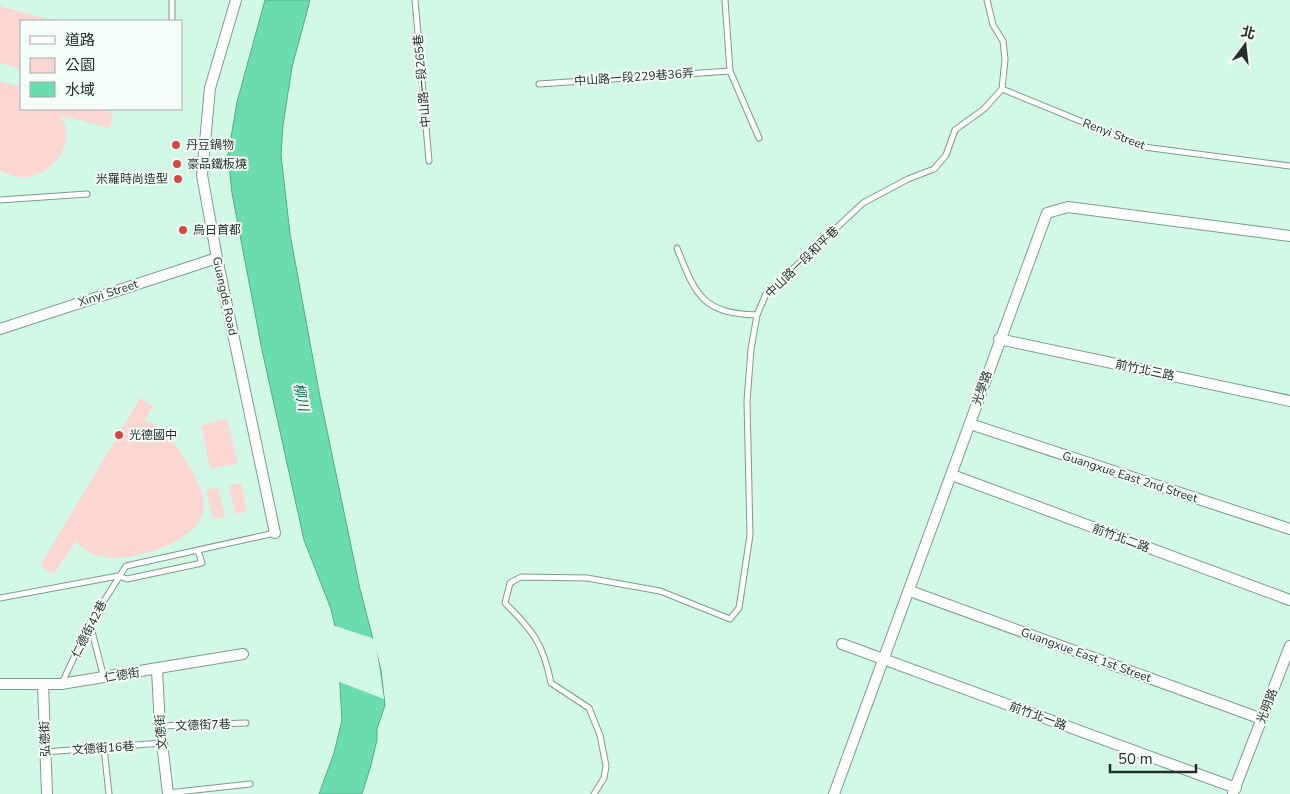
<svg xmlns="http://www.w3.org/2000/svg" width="1290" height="794" font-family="'Nunito Sans','Noto Sans TC',sans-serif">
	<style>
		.green { fill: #fcd6d1 }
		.water { fill: #6adcae; stroke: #55a987 }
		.pier { fill: #d2f9e6 }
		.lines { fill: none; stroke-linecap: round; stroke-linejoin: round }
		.lane-casing { stroke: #789c8b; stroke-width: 7 }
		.street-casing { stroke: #789c8b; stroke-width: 12 }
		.lane { stroke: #fff; stroke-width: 5 }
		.street { stroke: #fff; stroke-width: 10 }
		.poi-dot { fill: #d4463e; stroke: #f6fefa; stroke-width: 2 }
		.labels { text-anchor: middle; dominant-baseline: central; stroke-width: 4; stroke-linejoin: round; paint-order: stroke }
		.street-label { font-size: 12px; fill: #23312b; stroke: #f6fefa }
		.poi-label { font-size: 12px; fill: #23312b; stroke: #f6fefa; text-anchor: start }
		.water-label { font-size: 14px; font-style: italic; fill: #006144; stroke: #f6fefa }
	</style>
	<rect width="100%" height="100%" fill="#d2f9e6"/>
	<path class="green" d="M0,6L55,21H21V69L0,63Z
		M0,81L21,87V109H97L113,113L110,128L60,115C62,119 66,124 66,129C70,152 49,174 27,177C18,178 9,174 0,171Z
		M140,398L153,406L144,421C161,423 171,439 180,452C191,468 207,492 203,512C196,543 132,562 105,557C93,556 83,550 76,541L54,574L40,566Z
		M227,419L238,463L210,469L201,425Z
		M241,483L247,512L235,514L229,486Z
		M218,487L225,516L213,519L206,490Z"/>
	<path class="water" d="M265,0H310L292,67L283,125L281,155L290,234L320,397L360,589L381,670L385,705L377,729V740L371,765L362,794H319L334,753L342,720L337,635L331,609L304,540L262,350L232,193L228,155L237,102Z"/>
	<path class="pier" d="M332,625L375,639L384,699L337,681Z"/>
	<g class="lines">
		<g class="lane-casing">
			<path id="lane" d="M415,0L429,161
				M725,0L730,71L759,138
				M172,21V0
				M539,84L730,71
				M1002,89L1144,147L1290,166
				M0,200L87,194
				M677,248C696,296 702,313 757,315
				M0,598L118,576L127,579L202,563L198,551
				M90,624L104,678
				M62,683L90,623L126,566L275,533
				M160,726L246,723
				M104,748L109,794
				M45,752L162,743
				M168,793L250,784
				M594,794L604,778L606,766L600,735L589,708L551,683C543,643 533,631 505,603L510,583L521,577L587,578L660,591L730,619L739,608L750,535L747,401L751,349L757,315L766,294L863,203L908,179L934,169L946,155L955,130L984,109L1002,89L1005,59L1003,41L993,25L987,0"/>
		</g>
		<g class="street-casing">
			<path id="street" d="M236,0L210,88L202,175L217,258L275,533
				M0,329L217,258
				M999,339L1290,401
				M970,424L1290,529
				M952,475L1290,600
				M910,591L1262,719
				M842,644L1236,788
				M157,670L160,726L168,794
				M0,684H61L243,654
				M43,684L47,794
				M1233,793L1290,646
				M834,794L1047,213L1068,207L1290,236"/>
		</g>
		<use href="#lane" class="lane"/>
		<use href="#street" class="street"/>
	</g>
	<g class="poi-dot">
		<circle cx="176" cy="145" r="5"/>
		<circle cx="177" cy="164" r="5"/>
		<circle cx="178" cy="179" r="5"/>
		<circle cx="183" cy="230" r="5"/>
		<circle cx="119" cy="435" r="5"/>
	</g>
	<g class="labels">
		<g class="street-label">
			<text transform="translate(634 77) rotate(-4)">中山路一段229巷36弄</text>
			<text transform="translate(422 81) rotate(-95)">中山路一段265巷</text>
			<text transform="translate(1114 134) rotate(21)">Renyi Street</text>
			<text transform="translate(802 262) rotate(-44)">中山路一段和平巷</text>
			<text transform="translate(108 293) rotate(-18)">Xinyi Street</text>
			<text transform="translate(225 296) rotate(78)">Guangde Road</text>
			<text transform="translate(1145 370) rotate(12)">前竹北三路</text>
			<text transform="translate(982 388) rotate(-71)">光學路</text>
			<text transform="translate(1130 477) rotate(18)">Guangxue East 2nd Street</text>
			<text transform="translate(1121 538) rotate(20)">前竹北二路</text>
			<text transform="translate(89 629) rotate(-63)">仁德街42巷</text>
			<text transform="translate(1086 655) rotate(20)">Guangxue East 1st Street</text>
			<text transform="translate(122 675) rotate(-9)">仁德街</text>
			<text transform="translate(1267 706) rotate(-69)">光明路</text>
			<text transform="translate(1038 716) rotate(20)">前竹北一路</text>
			<text transform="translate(203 725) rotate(-2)">文德街7巷</text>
			<text transform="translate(161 732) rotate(-95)">文德街</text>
			<text transform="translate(45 739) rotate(-92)">弘德街</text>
			<text transform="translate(103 748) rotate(-4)">文德街16巷</text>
		</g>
		<g class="poi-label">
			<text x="186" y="145">丹豆鍋物</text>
			<text x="187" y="164">豪品鐵板燒</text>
			<text x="168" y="179" text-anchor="end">米羅時尚造型</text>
			<text x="193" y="230">烏日首都</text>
			<text x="129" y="435">光德國中</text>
		</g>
		<g class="water-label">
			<text transform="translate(301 397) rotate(78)">柳川</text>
		</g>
	</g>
	<rect x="20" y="20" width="162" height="90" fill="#f6fefa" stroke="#a2aca7"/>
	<rect x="30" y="36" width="25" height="8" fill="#ffffff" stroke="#a2aca7"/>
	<text x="65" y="45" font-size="15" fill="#23312b">道路</text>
	<rect x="30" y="58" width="25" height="15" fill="#fcd6d1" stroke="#a2aca7"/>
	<text x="65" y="70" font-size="15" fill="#23312b">公園</text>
	<rect x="30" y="82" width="25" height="15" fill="#6adcae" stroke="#a2aca7"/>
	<text x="65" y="95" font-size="15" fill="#23312b">水域</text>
	<g transform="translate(1245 45) rotate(15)" stroke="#f6fefa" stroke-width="4" paint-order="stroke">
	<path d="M0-4L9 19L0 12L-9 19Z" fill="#23312b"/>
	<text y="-8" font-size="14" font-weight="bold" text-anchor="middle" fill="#23312b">北</text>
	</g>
	<path d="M1110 764v8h86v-8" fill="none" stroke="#23312b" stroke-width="2.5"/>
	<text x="1118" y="764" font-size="15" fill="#23312b" stroke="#f6fefa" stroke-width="4" paint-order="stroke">50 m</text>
</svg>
